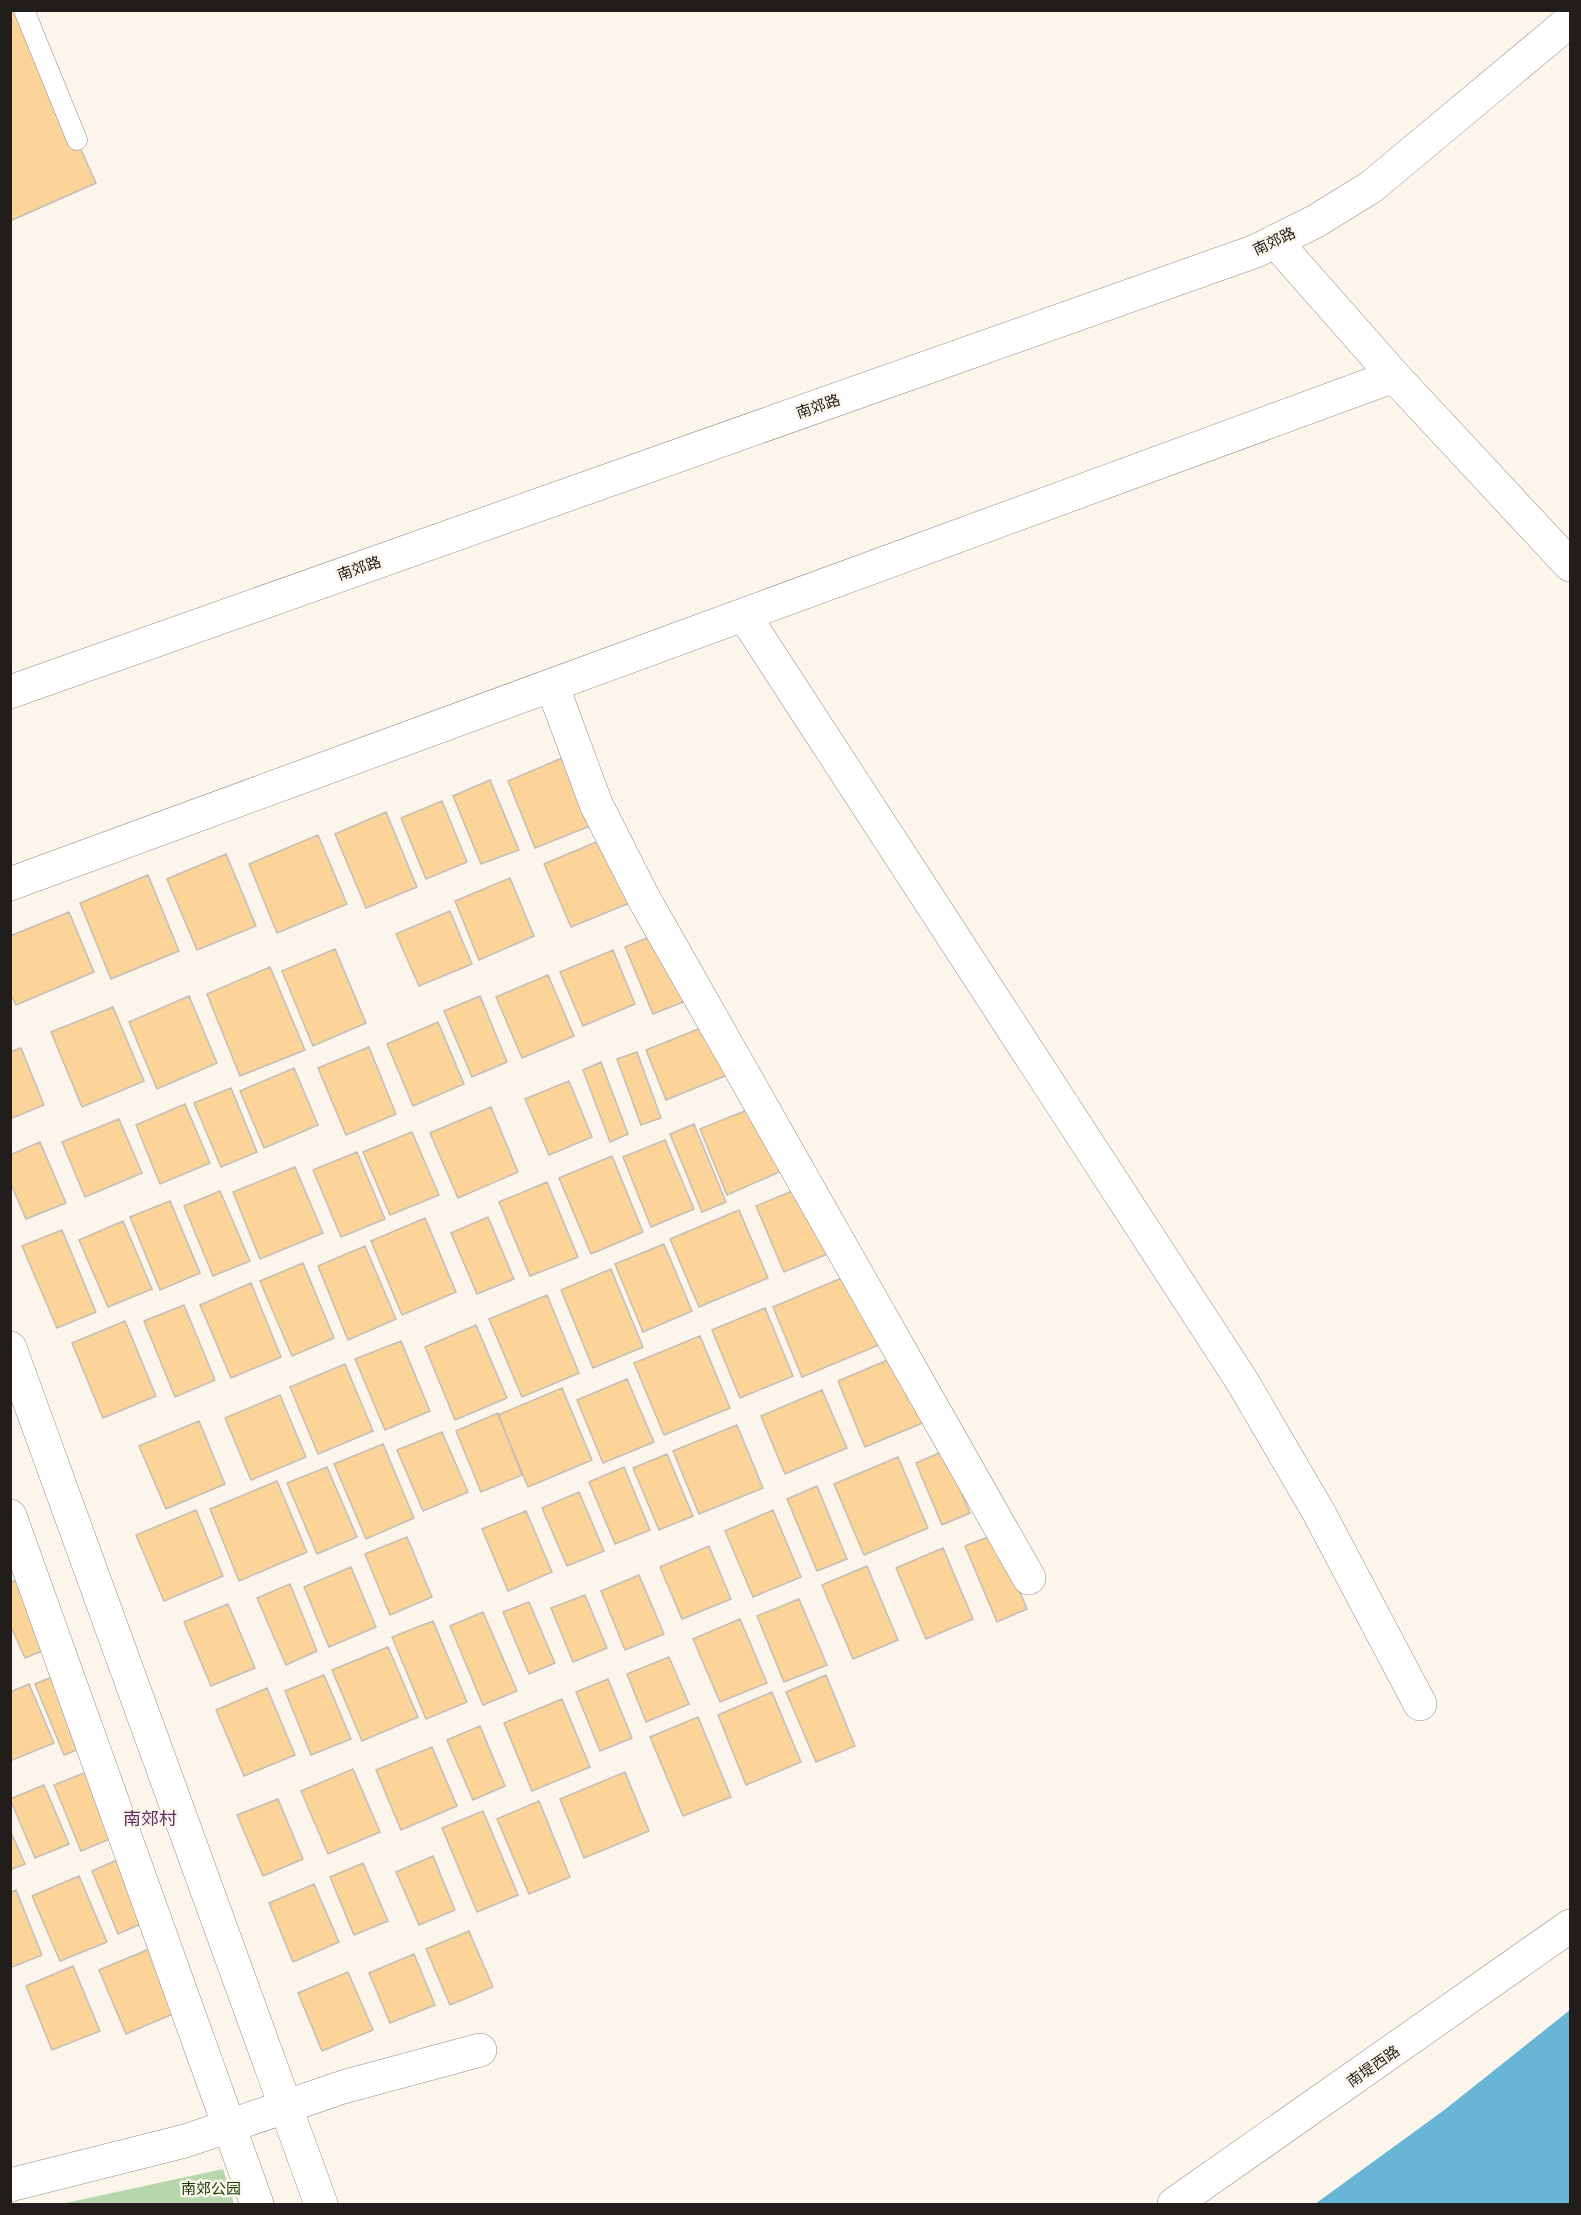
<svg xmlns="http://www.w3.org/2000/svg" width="1581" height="2215" font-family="'Archivo Narrow','Noto Sans SC',sans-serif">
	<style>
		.green { fill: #b8d6ad }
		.water { fill: #68b5d5 }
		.building { fill: #fcd398; stroke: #c4beb5; stroke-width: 1.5 }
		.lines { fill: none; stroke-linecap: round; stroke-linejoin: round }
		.service-casing { stroke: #948e86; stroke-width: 21 }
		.minor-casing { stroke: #948e86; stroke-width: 34 }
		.tertiary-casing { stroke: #948e86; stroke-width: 34 }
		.service { stroke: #fff; stroke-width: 20 }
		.minor { stroke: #fff; stroke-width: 33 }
		.tertiary { stroke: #fff; stroke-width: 33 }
		.labels { text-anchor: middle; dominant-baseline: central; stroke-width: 5; stroke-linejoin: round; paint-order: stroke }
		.street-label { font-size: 15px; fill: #201d1a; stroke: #fcf5ec }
		.park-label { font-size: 15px; fill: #153a00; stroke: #fcf5ec }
		.quarter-label { font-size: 18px; fill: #5e3267; stroke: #fcf5ec }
	</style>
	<rect width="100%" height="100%" fill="#fcf5ec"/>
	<path class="green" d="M223,2169L234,2204H61Z"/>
	<path class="water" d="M1570,2010V2204H1315L1443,2111Z"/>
	<path class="building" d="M10,10H19L96,183L10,221Z
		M562,758L590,826L535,848L508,781Z
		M490,780L519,850L481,864L453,796Z
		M442,801L467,862L426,879L401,818Z
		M386,812L417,887L366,908L335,834Z
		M318,835L347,904L277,933L249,864Z
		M606,838L632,902L571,927L544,864Z
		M226,854L256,926L197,950L167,879Z
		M148,875L179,951L111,979L80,903Z
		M510,878L534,936L479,960L455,901Z
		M450,911L472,964L419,986L396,934Z
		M69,912L94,972L16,1005L10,993V936Z
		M659,933L688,1000L653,1014L625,947Z
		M335,949L366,1023L313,1046L282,971Z
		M613,950L635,1004L583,1026L560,972Z
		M270,967L305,1050L240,1076L207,994Z
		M548,975L574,1036L522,1058L496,997Z
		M189,996L217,1063L157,1089L129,1022Z
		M480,996L507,1062L472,1077L444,1011Z
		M113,1007L144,1081L82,1107L51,1032Z
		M438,1022L464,1084L413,1106L387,1044Z
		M711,1024L732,1073L666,1100L646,1050Z
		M369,1047L396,1114L346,1135L318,1068Z
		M21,1048L44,1105L10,1119V1052Z
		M637,1052L661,1118L641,1125L617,1059Z
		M601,1062L628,1134L610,1142L583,1070Z
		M294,1068L318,1125L264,1148L240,1091Z
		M569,1081L592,1137L549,1155L525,1099Z
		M231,1088L257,1152L221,1167L194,1103Z
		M185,1104L210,1163L160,1184L136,1125Z
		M757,1106L784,1170L727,1195L700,1129Z
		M491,1107L518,1172L458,1198L430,1133Z
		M119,1119L142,1173L85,1197L62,1142Z
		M694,1124L726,1202L702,1212L670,1134Z
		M412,1132L439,1195L390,1215L363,1152Z
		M665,1140L694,1209L651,1227L623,1157Z
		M40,1142L66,1203L26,1219L10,1182V1155Z
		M357,1152L385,1219L341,1237L313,1170Z
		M612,1156L643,1232L591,1254L559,1178Z
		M295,1167L323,1233L260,1259L233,1192Z
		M547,1182L578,1257L530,1276L499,1202Z
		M802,1187L830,1253L784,1272L756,1206Z
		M220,1191L250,1261L213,1276L184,1206Z
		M170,1201L200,1273L160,1290L130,1217Z
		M739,1210L768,1278L699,1307L670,1239Z
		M488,1217L514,1279L477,1294L451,1233Z
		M425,1218L456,1292L402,1315L371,1241Z
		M123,1221L152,1289L108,1307L79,1240Z
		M62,1230L96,1312L57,1328L22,1246Z
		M664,1244L692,1311L643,1332L615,1264Z
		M365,1246L396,1319L348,1340L318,1266Z
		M303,1263L334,1338L292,1356L260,1281Z
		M611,1269L643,1347L593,1368L561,1290Z
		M851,1274L881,1344L802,1377L773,1307Z
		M251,1283L281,1357L231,1378L200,1305Z
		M547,1295L579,1373L522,1397L489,1319Z
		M184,1305L215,1380L175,1397L144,1321Z
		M765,1308L793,1376L740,1398L712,1330Z
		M125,1321L156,1396L103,1418L72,1343Z
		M476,1325L507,1398L455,1420L425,1347Z
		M700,1336L730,1408L664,1435L634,1363Z
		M401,1341L430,1411L385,1430L355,1359Z
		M897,1356L925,1422L865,1447L838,1381Z
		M345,1364L373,1431L318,1454L290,1387Z
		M627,1379L654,1442L603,1463L577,1400Z
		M562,1388L592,1460L528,1487L498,1415Z
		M822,1390L847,1448L785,1474L761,1416Z
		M280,1395L306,1457L251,1480L225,1418Z
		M498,1413L522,1475L481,1492L456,1431Z
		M199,1421L225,1484L166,1509L139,1446Z
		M737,1425L763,1488L699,1514L673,1451Z
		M442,1432L468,1492L423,1511L397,1450Z
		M383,1444L414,1518L366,1539L334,1464Z
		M944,1451L970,1513L942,1525L916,1463Z
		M667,1454L693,1516L659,1530L633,1468Z
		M898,1457L928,1528L864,1555L834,1484Z
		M327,1467L357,1537L317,1554L287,1483Z
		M624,1467L650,1530L615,1544L589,1482Z
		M277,1481L307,1552L239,1581L210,1509Z
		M817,1486L847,1559L817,1571L787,1499Z
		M579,1492L604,1551L567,1566L542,1508Z
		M196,1510L223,1576L164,1601L136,1535Z
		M773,1510L801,1577L753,1597L725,1531Z
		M526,1511L552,1572L508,1591L482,1529Z
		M996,1534L1027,1609L997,1622L965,1546Z
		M407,1537L432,1597L390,1615L365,1554Z
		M709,1546L731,1599L682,1619L660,1567Z
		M943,1548L973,1619L926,1639L896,1568Z
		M867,1566L898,1640L853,1659L822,1585Z
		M351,1567L376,1627L329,1647L304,1587Z
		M639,1575L664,1634L625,1650L601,1591Z
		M23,1577L52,1647L25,1658L10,1624V1583Z
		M290,1584L317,1651L286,1665L257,1598Z
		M585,1595L607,1648L573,1662L551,1608Z
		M799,1599L827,1665L784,1682L757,1616Z
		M529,1602L555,1663L529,1674L503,1612Z
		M228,1604L255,1668L211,1686L184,1622Z
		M483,1612L517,1691L483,1705L450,1626Z
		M740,1619L767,1683L720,1702L693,1639Z
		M433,1621L467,1702L426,1719L392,1637Z
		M388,1647L418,1717L362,1741L332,1670Z
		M669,1657L689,1704L646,1722L627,1674Z
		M59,1674L89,1745L64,1755L35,1684Z
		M324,1675L351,1739L311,1755L285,1691Z
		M826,1675L855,1746L816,1762L786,1692Z
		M608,1679L632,1738L600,1751L576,1692Z
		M29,1684L54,1743L10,1761V1692Z
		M267,1688L295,1755L244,1776L216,1710Z
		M772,1692L801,1762L746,1785L718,1715Z
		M562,1699L590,1767L532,1791L504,1723Z
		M698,1717L731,1797L683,1816L650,1737Z
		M480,1726L505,1786L473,1800L447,1740Z
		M432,1747L457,1806L401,1830L376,1770Z
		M353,1769L380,1832L328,1854L301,1791Z
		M89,1771L117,1836L81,1851L54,1785Z
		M625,1772L649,1831L584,1858L560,1799Z
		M44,1785L69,1844L35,1858L10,1799Z
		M278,1799L303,1859L263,1876L237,1815Z
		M539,1801L570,1877L529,1894L497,1819Z
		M483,1811L518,1895L477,1912L442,1828Z
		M10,1830L25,1864L10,1870Z
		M433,1856L455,1910L419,1925L396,1872Z
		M117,1860L143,1923L118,1934L92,1871Z
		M363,1863L388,1921L354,1935L330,1877Z
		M79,1876L107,1942L60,1961L32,1896Z
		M314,1884L339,1942L293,1962L269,1903Z
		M16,1890L42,1955L10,1968V1893Z
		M469,1931L493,1987L450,2005L426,1949Z
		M154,1947L180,2011L126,2034L99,1970Z
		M414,1954L435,2005L390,2023L369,1973Z
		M73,1966L100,2031L52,2050L26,1986Z
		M348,1972L373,2030L322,2051L298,1993Z"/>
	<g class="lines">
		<g class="service-casing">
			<path id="service" d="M24,10L77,140"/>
		</g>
		<g class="minor-casing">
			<path id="minor" d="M1275,241L1394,376L1570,565
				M744,615L1242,1381L1318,1511L1420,1704
				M552,685L596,804L643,897L1029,1578
				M10,692L1256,251L1316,221L1371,187L1570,21
				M10,884L1394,376
				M10,1348L321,2204
				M10,1516L257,2204
				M10,2185L185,2141L343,2087L480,2050"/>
		</g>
		<g class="tertiary-casing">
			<path id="tertiary" d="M1174,2204L1570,1926"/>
		</g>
		<use href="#service" class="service"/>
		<use href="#minor" class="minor"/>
		<use href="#tertiary" class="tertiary"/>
	</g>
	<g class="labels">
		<g class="street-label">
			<text transform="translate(1274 241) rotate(-25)">南郊路</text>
			<text transform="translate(818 406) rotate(-19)">南郊路</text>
			<text transform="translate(359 568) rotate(-19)">南郊路</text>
			<text transform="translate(1373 2066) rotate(-35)">南堤西路</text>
		</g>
		<g class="park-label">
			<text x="211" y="2188">南郊公园</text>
		</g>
		<g class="quarter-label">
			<text x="150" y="1818">南郊村</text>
		</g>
	</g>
	<rect width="1581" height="2215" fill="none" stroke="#201d1a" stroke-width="24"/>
</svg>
